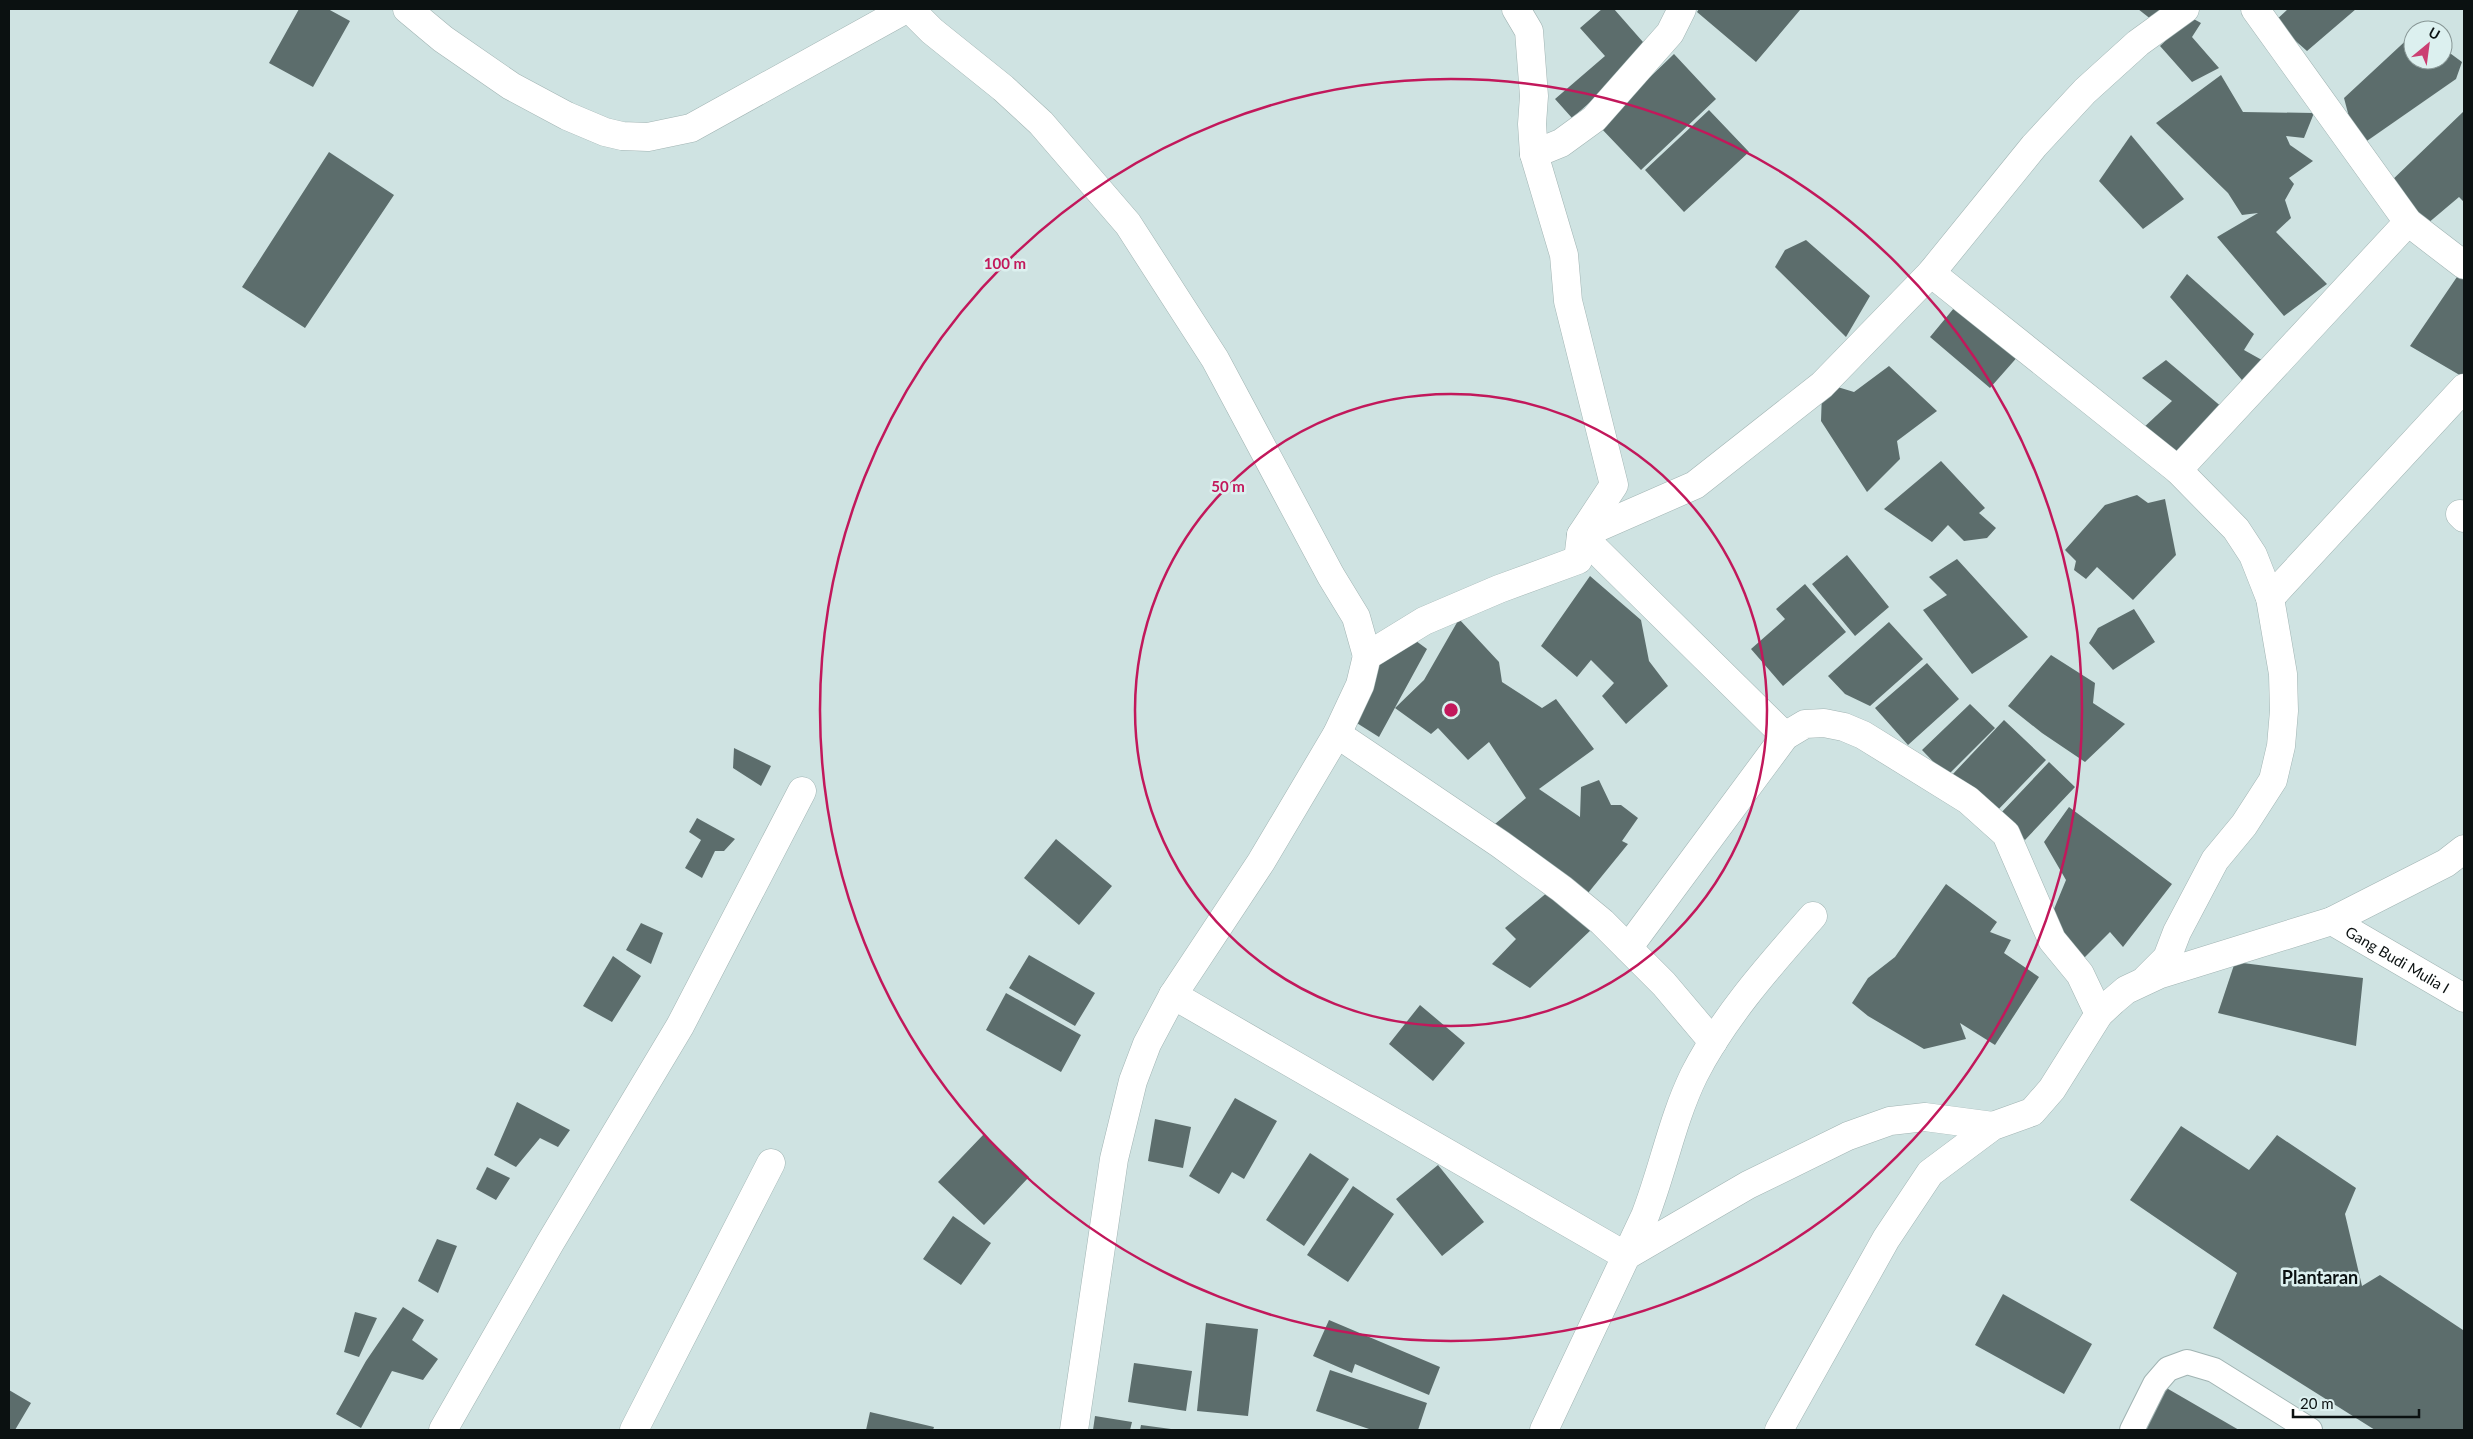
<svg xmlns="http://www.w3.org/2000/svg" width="2473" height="1439" font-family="Lato,sans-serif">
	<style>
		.building { fill: #5c6d6c }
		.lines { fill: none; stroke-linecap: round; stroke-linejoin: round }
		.lane-casing { stroke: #a1b4b3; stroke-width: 26 }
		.street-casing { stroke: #a1b4b3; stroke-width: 29 }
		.lane { stroke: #fff; stroke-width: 24 }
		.street { stroke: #fff; stroke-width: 28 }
		.ring { fill: none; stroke: #c2185b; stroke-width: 2.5 }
		.labels { text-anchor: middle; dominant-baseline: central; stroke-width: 5; stroke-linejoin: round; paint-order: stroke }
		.street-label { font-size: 15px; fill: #0b1111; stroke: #dcf0ef }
		.quarter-label { font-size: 18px; font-weight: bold; fill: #0b1111; stroke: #dcf0ef }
		.centre { fill: #c2185b; stroke: #dcf0ef; stroke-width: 2.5 }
		.ring-label { font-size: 15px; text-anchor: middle; font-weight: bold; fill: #c2185b; stroke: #dcf0ef; stroke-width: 5; stroke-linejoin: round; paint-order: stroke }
	</style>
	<rect width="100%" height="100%" fill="#cfe3e2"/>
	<path class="building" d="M299,9H328L350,21L313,87L269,63Z
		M1602,9H1614L1650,50L1572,118L1555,99L1605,56L1580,28Z
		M1699,9H1799L1800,10L1756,62L1697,12Z
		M2138,9H2166L2152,20Z
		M2288,9H2356L2307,51L2274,22Z
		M2190,17L2201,23L2192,37L2219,68L2192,82L2160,46Z
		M2413,34V60H2443V48L2462,62L2456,79L2364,143L2349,117L2344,98Z
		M1674,54L1716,99L1641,170L1599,126Z
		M2221,75L2243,112L2314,113L2304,138L2286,136L2290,145L2313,161L2289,178L2294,184L2285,200L2291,218L2276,232L2327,284L2284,316L2217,237L2258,213L2242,215L2228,193L2156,123Z
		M1709,110L1749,152L1684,212L1645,170Z
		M2464,111V202L2459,197L2427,224L2388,184Z
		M2131,135L2184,199L2143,229L2099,181Z
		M329,152L394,195L305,328L242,287Z
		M1806,240L1870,296L1846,337L1775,267L1785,250Z
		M2461,271L2464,273L2463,377L2410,346Z
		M2187,274L2254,334L2244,350L2269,364L2248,387L2170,297Z
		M1959,302L2020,354L1990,388L1930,337Z
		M2166,360L2223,408L2180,458L2141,430L2172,401L2142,378Z
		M1889,366L1937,411L1897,441L1900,459L1867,492L1821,421L1822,392L1831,385L1854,392Z
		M1941,461L1985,508L1979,513L1996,528L1987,538L1964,541L1948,525L1932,542L1884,509Z
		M2137,495L2148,503L2165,499L2176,555L2133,600L2097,567L2086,579L2074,570L2076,561L2065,550L2105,505Z
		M1847,555L1889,607L1855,636L1812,584Z
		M1957,559L2028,637L1972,674L1923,610L1947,595L1929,577Z
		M1590,576L1641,620L1649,661L1668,686L1626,724L1602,696L1614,683L1591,660L1577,677L1541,646Z
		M1805,584L1846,632L1783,686L1751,649L1785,619L1776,609Z
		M2134,609L2155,642L2113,670L2089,643L2098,628Z
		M1459,619L1499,662L1502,682L1542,708L1556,699L1594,749L1539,789L1580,817L1581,787L1599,780L1611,805H1621L1638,818L1622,841L1628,844L1584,898L1489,829L1526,798L1489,742L1468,760L1438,728L1431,734L1395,708L1424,680Z
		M1889,622L1923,659L1870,706L1845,694L1828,676Z
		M1412,638L1427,649L1379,737L1352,720L1374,660Z
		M2051,655L2095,683L2093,703L2125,724L2085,762L2042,733L2008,706Z
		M1927,663L1959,699L1908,745L1875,708Z
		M1970,704L1995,728L1947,776L1922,750Z
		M2004,720L2046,760L1994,814L1952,775Z
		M734,748L771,766L761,786L733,768Z
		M2049,762L2075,787L2025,840L1999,815Z
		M2069,807L2172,884L2123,947L2110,932L2084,958L2047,926L2066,880L2044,842Z
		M697,818L735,839L724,851H715L702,878L685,868L701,840L689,832Z
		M1056,839L1112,886L1079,925L1024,878Z
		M1946,884L1997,922L1990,932L2011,940L2004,953L2039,977L1995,1045L1960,1023L1966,1039L1924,1049L1868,1016L1852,1003L1868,978L1895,957Z
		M1549,891L1593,928L1530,988L1492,964L1516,939L1505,928Z
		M641,923L663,933L651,964L626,950Z
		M1029,955L1095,993L1075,1026L1009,988Z
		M613,956L641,976L612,1022L583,1006Z
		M2235,962L2363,978L2356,1046L2218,1013Z
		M1006,993L1081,1035L1061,1072L986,1030Z
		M1420,1005L1465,1043L1433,1081L1389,1044Z
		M1235,1098L1277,1121L1244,1179L1232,1172L1219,1194L1189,1176Z
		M517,1102L570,1130L558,1147L540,1138L516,1167L494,1155Z
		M1155,1119L1191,1127L1183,1168L1148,1161Z
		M2181,1126L2249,1170L2277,1135L2356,1188L2345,1214L2362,1286L2380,1275L2463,1330L2464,1327V1430H2375L2213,1328L2237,1273L2130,1200Z
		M984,1134L1029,1177L984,1225L938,1182Z
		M1310,1153L1349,1179L1304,1246L1266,1220Z
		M1438,1165L1484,1222L1442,1256L1396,1199Z
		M487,1167L510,1178L496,1200L476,1189Z
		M1353,1186L1394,1214L1348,1282L1307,1255Z
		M953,1216L991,1243L961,1285L923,1259Z
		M437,1239L457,1246L438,1293L418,1281Z
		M2003,1294L2092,1344L2064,1394L1975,1345Z
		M403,1307L424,1320L412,1340L438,1359L423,1380L392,1371L361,1428L336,1414L366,1361Z
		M355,1312L377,1318L359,1357L344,1352Z
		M1329,1320L1440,1367L1429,1395L1355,1364L1352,1373L1313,1356Z
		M1206,1323L1258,1329L1248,1416L1197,1411Z
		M1134,1363L1192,1371L1186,1411L1128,1402Z
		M1330,1370L1427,1403L1418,1430H1372L1316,1411Z
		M2163,1386L2239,1430H2143Z
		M9,1390L31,1403L15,1430H9Z
		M870,1412L934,1427L933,1430H866Z
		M1095,1416L1132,1422L1130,1430H1093Z
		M1141,1425L1171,1429V1430H1140Z"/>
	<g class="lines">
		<g class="lane-casing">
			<path id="lane" d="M2132,1430L2155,1384L2168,1369L2187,1362L2214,1370L2310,1430"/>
		</g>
		<g class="street-casing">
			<g id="street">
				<path d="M407,9L443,39L511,86L567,116L605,132L622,136L648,137L691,128L906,9"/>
				<path d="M910,9L932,31L1003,88L1041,123L1128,224L1215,359L1331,576L1356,617L1367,656"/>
				<path d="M2255,9L2408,222L2464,265"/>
				<path d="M1534,154L1561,143L1594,119L1670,33L1682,9"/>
				<path d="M1931,273L2178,470L2236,529L2253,555L2270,598L2283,674L2284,711L2281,746L2273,780L2244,825L2215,860L2177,932L2167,958L2146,979"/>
				<path d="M2178,470L2408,222"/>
				<path d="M2460,514L2464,518"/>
				<path d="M2270,598L2464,388"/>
				<path d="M1337,734L1500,844L1562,889L1602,922L1664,984L1713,1042"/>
				<path d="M1785,736L1581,535L1695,485L1822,385L1931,273L2034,146L2085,91L2138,43L2185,9"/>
				<path id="s1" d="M2332,921L2464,998"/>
				<path d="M1628,948L1785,736L1805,724L1824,723L1844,727L1863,735L1968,800L2006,834L2052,940L2080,974L2099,1014"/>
				<path d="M1173,995L1626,1256L1748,1185L1848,1136L1890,1121L1925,1117L1993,1126"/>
				<path d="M443,1430L550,1243L680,1026L802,791"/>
				<path d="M634,1430L771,1163"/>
				<path d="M1074,1430L1114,1159L1133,1081L1147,1044L1173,995L1261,862L1337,734L1360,685L1367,656L1424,621L1499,589L1578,560L1581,535L1614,485L1568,301L1564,255L1534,154L1532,124L1534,96L1529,31L1516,9"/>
				<path d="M1544,1430L1645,1216C1663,1170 1672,1120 1694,1075C1724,1016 1770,965 1813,916"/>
				<path d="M1779,1430L1886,1239L1930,1173L1993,1126L2032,1112L2052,1089L2099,1014L2113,1001L2126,990L2158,975L2332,921L2446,863L2464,849"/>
			</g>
		</g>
		<use href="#lane" class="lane"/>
		<use href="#street" class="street"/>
	</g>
	<g class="ring">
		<circle cx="1451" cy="710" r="316"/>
		<circle cx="1451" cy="710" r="631"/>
	</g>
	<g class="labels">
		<g class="street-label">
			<text stroke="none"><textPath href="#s1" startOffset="76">Gang Budi Mulia I</textPath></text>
		</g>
		<g class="quarter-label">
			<text x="2320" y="1277">Plantaran</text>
		</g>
	</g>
	<circle cx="1451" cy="710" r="8" class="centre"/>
	<g class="ring-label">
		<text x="1005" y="269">100 m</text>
		<text x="1228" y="492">50 m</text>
	</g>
	<rect width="2473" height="1439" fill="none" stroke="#0b1111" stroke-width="20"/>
	<g transform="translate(2428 45) rotate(29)"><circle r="24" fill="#dcf0ef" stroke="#889796"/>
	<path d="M0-4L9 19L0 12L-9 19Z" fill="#cb3f72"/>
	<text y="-8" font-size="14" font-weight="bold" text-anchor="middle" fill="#0b1111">U</text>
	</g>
	<path d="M2293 1409v8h126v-8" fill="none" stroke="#0b1111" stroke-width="2.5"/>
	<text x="2300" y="1409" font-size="15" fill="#0b1111" stroke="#dcf0ef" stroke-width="4" paint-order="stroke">20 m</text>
</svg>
